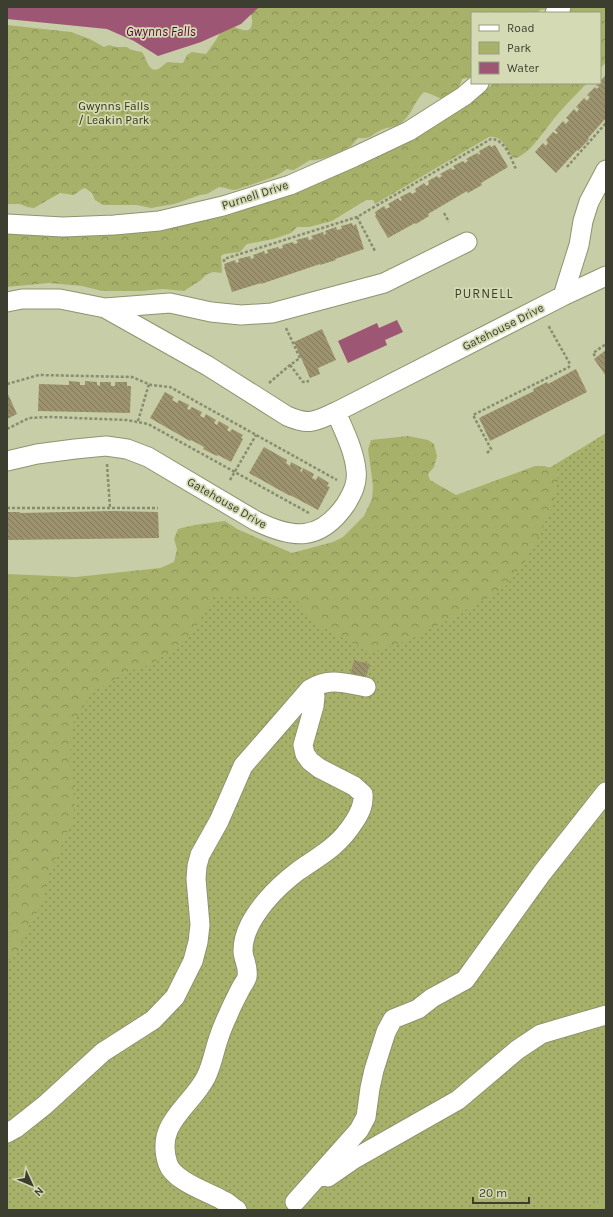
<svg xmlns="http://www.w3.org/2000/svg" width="613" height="1217" font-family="Karla,sans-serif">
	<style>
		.green { fill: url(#green-dots) }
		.forest { fill: url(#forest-crowns) }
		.water { fill: #9d5774 }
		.building { fill: url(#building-back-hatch) }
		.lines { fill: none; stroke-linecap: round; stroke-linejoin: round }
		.minor-casing { stroke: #8e946f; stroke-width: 21 }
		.path { stroke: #888c70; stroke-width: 2.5; stroke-dasharray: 3 2; stroke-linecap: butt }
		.minor { stroke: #fff; stroke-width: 19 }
		.labels { text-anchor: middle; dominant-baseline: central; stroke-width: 3.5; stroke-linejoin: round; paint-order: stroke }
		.park-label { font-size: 12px; fill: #333716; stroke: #d4dab3 }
		.street-label { font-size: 12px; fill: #3c3e2f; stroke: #d4dab3 }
		.water-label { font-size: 13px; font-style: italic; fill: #5a0032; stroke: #d4dab3 }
		.neighbourhood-label { font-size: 13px; letter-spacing: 1px; fill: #3c3e2f; stroke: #d4dab3 }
	</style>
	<defs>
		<pattern id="green-dots" width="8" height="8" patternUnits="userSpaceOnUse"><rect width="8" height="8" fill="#a8b169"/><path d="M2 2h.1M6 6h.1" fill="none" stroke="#8a9157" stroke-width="1.8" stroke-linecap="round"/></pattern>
		<pattern id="forest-crowns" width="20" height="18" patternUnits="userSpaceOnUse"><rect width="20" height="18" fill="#a8b169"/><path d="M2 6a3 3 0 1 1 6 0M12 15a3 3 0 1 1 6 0" fill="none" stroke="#8a9157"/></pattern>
		<pattern id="building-back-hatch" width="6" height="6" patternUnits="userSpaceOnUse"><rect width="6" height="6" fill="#9c926d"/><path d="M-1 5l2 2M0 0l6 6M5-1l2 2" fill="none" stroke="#80795a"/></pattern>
	</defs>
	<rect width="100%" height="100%" fill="#c7cda6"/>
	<path class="green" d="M606,433V1210H7V584L252,569L455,510L551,467Z"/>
	<path class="forest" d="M249,7H548L547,9L540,10L537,13H472V77L462,79C459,90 452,93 442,99L428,93L424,92C414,101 411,118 399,124C393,128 387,127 381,130C370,135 373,139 358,138C356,140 354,143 352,145C346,151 319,162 310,160L294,170H292L287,169C275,178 261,181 247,186C242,187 240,189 235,190C229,190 225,187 219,187L207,194L200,195L174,204L151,208L137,205H103L95,200L92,193L85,188L82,189L74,195L60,193L34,208L27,207L20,204H7V25L71,32L90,39L104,47L109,45L116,47H127L131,50L142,52C147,59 149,75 160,68C163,66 165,63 168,62L180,63H183L187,55L192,52L206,54L216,40L221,31C225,30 230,27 233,27C240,28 251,36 252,23C253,18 250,12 249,7Z
		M572,7H606V62L600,69V13H567Z
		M494,83H587C577,94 566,104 557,115C545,129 532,152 516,158L512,157C506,148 502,135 489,137L375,204L373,200H366L332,221L309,227H297L291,233L273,239L247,244L240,252L224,254L221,256L222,273L213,272L206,275L201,280L184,291L163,289L141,291H102L82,286L49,283L7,287V233L169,228L233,214L300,190L473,100Z
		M408,436L428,440L434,444L437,456L434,467L428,474L430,480L456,495L535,466H544L558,470V480L550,512L537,539L525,562L504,588L448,620L411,639L370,653L321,626L306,612L296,599L214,596L194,631L182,645L149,665L126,672L92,693L72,725L70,745L71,778L75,801L73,820L50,871L42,904L28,927L16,955L7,963V574L76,577L160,568L174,562L177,549L174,539L178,529L194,525L225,521L237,529L292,553L333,542L343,537L364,516L372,499L373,486L368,449L371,440Z
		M606,1196V1210H585Z"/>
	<path class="water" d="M7,7H259L241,24L201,42L158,56L134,41L107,29L7,19Z
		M397,320L403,332L385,340L387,345L348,363L338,341L377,323L379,328Z"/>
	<path class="building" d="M605,76L606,77V118L588,138L589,139L578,151L577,150L556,173L535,152L543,143L546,146L547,144L548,143L546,140L553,132L556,134L558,133L555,130L563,121L566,124L569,120L566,118L574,109L577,112L579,109L576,107L584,98L587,101L590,97L587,95L595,87L597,89L599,87L596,85L600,83V81Z
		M490,145L491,147L495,145L508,167L481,183L482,185L468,193L467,191L428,214L429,216L416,224L415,223L388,238L375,216L376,215L375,212L384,206L386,209L390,207L388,204L398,198L400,201L402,200L400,197L410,192L412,194L416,192L415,189L424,183L426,186L428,185L429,184L428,181L437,176L439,178L442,176L440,174L451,168L452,170L455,169L453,166L463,161L465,163L468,161L466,159L477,153L479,155L480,154L479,151Z
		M352,223L353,226L356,224L364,249L335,259L336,260L320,265V264L261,284V283L232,292L224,267H225L224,264L235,260L236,263L239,262L238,259L250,256L251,259L254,258L253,255L264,251L265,254L268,253L267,250L278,247L279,249L283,248L282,245L293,242L294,244L298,243L296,240L308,237L309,240L313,239L311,236L323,232L324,235L326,234L325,231L336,227L337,230L341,229H342L341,226Z
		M322,329L336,360L318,368L320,374L310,378L294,342Z
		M606,350V376L594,359Z
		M576,369L587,392L490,441L479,418L534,391L533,389L547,382L548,384Z
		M69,381L80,382V385H85V381L97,382V385L100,386V382H111V386H115V382H127V386H131L130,413L38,411L39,384L69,385Z
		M7,392L17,414L7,419Z
		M165,392L174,397L172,400L177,403L179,400L189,405L187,409L189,410L192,407L202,412L200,416L204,418L206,414L216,420L214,423L217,425L219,421L229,427L227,430L230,432L232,429L243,435L241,438L243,439L231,462L218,455L217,456L203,449L204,447L191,440L190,441L150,418Z
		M264,447L287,460L286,463L290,466L291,462L302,468L300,471L302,472L303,468L314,474L312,478L316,480L318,476L329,483L327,486L330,487L318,510L290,495V496L249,473Z
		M112,511L158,512L159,538L7,540V512H20V513Z
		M354,660L370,664L365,680L350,676Z"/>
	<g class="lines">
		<g class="minor-casing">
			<path id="minor" d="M555,13L561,7
				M7,224L63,227L114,225L159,221L223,206L290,185L354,157L409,131L464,96L479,83
				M563,296L606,276
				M7,302L22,299H60L105,308L208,366L287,416C310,426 315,421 336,412L563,296L579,245L583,221L589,202L606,170
				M105,308L170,303L211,312L241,315L272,313L384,283L467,242
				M7,461L37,454L75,449L106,446L127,449L148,457L256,521C293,539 320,542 346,504C352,494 358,483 356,470C354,450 344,431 336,412
				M7,1133L16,1128L45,1105L103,1052L153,1020L175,997L193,961L198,942L200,925L196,879L197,866L200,855L219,821L243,766L310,689C329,677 345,683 366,687
				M328,1177L354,1159L458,1100L517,1050L541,1034L606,1015
				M295,1202L359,1130L366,1117L370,1088L374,1070L386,1032L393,1019L418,1009L432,998L465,980L542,873L606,792
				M237,1210C232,1207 228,1202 222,1200C208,1192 174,1181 168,1164C154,1123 191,1107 206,1077C212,1065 214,1052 218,1040C221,1031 224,1023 228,1015C232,1005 237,996 241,988C243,984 246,981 247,977C249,966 243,959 243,951C243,932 254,916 265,902C275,890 286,880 298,871C321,855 338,847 354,822C360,813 364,805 363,794L354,786L319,768L310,761L305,754L303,745L314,706L315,696L310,689"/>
		</g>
		<path class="path" d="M567,167L606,123
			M444,213L449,222
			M357,217L375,251
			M224,262V259L357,217L491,139C505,139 511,159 516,169
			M595,356L593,353L606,344
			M290,365L303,382L309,381
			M269,383L290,365L300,358L286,328
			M7,384L39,375L132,377L151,385L170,387L337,480
			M138,421L149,384
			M7,429L29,418L50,417L127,420L148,424L309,513
			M487,453L491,449L473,415L569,367L570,364L548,325
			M107,464L110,508
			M230,480L256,435
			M7,508H158"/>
		<use href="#minor" class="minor"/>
	</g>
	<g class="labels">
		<g class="park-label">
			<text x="114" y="106">Gwynns Falls<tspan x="114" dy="14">/ Leakin Park</tspan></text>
		</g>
		<g class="street-label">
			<text transform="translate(255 195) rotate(-18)">Purnell Drive</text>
			<text transform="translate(503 327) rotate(-27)">Gatehouse Drive</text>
			<text transform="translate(227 503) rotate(30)">Gatehouse Drive</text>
		</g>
		<g class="water-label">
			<text x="161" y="31">Gwynns Falls</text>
		</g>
		<g class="neighbourhood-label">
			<text x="484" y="293">PURNELL</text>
		</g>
	</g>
	<rect width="613" height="1217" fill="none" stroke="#3c3e2f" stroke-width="16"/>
	<rect x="471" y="12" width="130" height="72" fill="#d4dab3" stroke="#979c7e"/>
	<rect x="479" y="25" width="20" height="6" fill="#ffffff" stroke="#979c7e"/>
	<text x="507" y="32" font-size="12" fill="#3c3e2f">Road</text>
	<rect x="479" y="42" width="20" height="12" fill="#a8b169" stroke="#979c7e"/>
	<text x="507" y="52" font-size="12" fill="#3c3e2f">Park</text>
	<rect x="479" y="62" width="20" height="12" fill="#9d5774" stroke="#979c7e"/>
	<text x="507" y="72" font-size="12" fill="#3c3e2f">Water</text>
	<g transform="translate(32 1185) rotate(134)" stroke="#d4dab3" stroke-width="3" paint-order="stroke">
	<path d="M0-3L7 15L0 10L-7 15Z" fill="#3c3e2f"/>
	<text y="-6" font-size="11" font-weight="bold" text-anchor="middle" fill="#3c3e2f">N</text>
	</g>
	<path d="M473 1197v6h56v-6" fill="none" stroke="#3c3e2f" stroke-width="2"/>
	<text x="479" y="1197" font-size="12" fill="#3c3e2f" stroke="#d4dab3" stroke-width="3" paint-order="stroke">20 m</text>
</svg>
